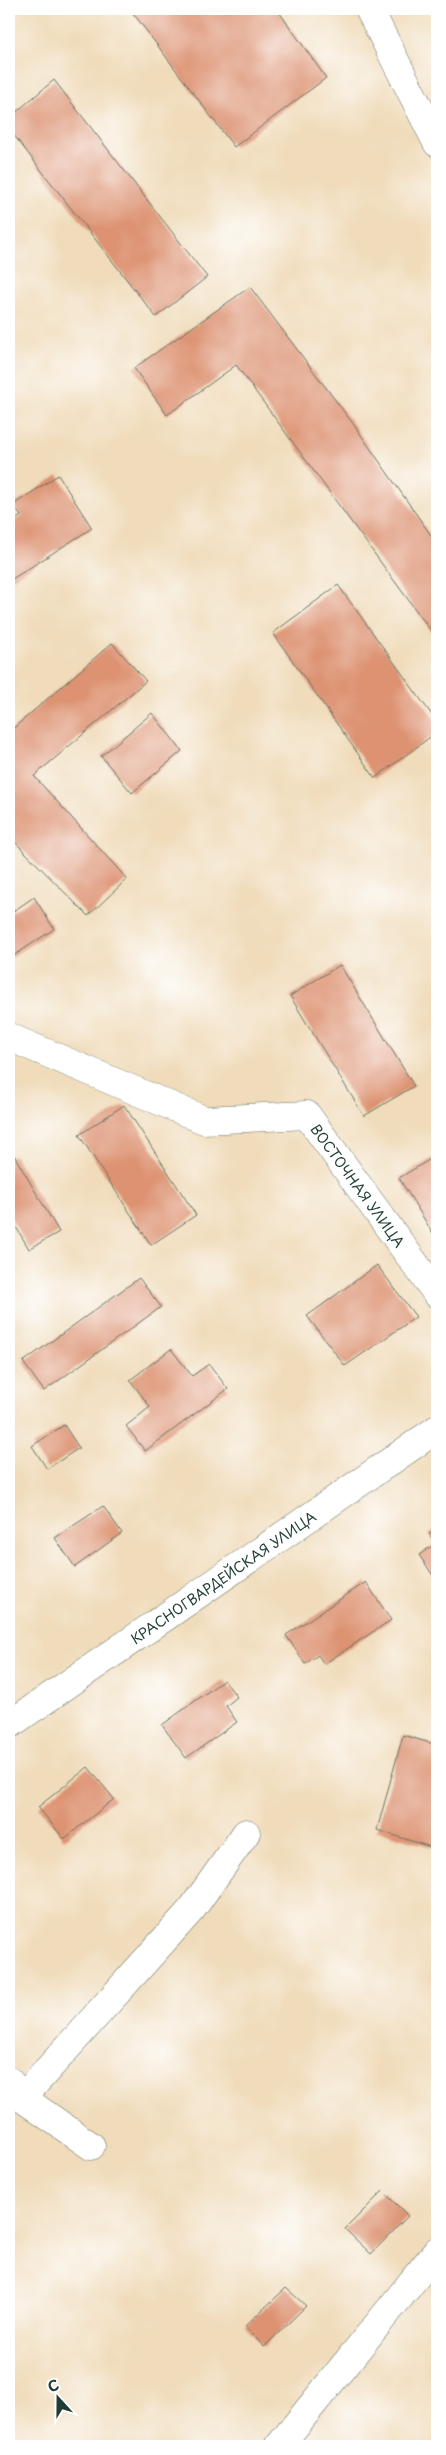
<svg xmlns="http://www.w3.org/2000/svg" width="446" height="2455" font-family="'Playpen Sans',sans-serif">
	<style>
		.building { fill: #dd9372 }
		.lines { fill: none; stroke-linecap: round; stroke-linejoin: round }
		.minor-casing { stroke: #687463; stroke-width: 29 }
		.minor { stroke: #fff; stroke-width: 28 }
		.labels { text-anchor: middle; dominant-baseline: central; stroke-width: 5; stroke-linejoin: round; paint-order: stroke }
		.street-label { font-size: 14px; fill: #1f3d34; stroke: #fff }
	</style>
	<rect width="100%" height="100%" fill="#fff"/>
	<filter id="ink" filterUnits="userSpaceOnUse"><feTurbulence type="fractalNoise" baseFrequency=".02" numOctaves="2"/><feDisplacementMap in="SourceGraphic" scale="10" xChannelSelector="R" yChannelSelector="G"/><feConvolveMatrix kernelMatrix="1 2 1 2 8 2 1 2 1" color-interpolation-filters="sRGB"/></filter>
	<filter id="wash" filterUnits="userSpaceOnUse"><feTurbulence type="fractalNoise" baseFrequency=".0096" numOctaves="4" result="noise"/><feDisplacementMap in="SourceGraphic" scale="20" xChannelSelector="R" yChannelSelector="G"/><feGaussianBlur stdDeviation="1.12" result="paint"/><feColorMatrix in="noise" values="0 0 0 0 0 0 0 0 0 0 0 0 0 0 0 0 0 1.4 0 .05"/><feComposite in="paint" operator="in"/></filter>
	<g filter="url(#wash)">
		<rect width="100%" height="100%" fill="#f0dbba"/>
		<g id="blocks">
			<path class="building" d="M130,9H277L326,78L234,147Z
				M54,80L207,277L156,317L9,129V118Z
				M250,287L354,425L437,544V639L236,365L167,415L134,368Z
				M58,475L92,528L9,581V524L21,516L13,505Z
				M338,585L437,722V732L375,778L273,633Z
				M112,643L146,681L34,776L127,879L88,916L9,836V732Z
				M152,713L182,751L132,793L101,756Z
				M34,897L54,929L9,959V914Z
				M340,965L414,1086L364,1116L290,996Z
				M124,1105L196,1215L151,1245L79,1135Z
				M14,1155L59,1232L29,1249L9,1215V1158Z
				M437,1155V1240L399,1178Z
				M377,1265L416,1317L345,1366L307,1316Z
				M139,1278L161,1307L44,1391L23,1362Z
				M171,1349L192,1376L209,1364L228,1389L145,1451L126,1426L150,1407L130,1380Z
				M64,1425L79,1448L47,1469L32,1446Z
				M103,1506L122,1533L75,1567L55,1538Z
				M437,1529V1581L419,1555L436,1543L429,1534Z
				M366,1582L391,1620L324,1664L318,1655L305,1664L286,1635Z
				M224,1680L237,1697L226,1706L237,1722L186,1758L162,1725Z
				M403,1735L437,1745V1849L377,1830Z
				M88,1767L114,1799L64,1839L38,1807Z
				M383,2191L408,2216L371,2254L345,2229Z
				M286,2288L306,2306L264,2347L245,2326Z"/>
		</g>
	</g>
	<g filter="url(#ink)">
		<use href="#blocks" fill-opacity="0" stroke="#687463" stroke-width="1"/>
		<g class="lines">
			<g class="minor-casing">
				<g id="minor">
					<path d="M369,9L437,143"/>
					<path id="s1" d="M9,1037L204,1120L307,1115L437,1294"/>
					<path id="s2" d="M9,1725L437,1429"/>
					<path d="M9,2081L22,2098L91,2146"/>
					<path d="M22,2098L192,1909L246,1833"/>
					<path d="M279,2446L437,2251"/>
				</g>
			</g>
			<use href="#minor" class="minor"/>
		</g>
	</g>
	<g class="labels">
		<g class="street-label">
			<text stroke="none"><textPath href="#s1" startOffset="402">ВОСТОЧНАЯ УЛИЦА</textPath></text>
			<text stroke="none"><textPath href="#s2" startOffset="260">КРАСНОГВАРДЕЙСКАЯ УЛИЦА</textPath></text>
		</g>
	</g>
	<rect width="446" height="2455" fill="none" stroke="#fff" stroke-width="30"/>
	<g transform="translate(58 2398) rotate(339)" stroke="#ffffff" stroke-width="4" paint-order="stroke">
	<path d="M0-4L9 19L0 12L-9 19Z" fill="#1f3d34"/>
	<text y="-8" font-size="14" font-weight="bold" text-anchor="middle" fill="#1f3d34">С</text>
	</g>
</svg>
